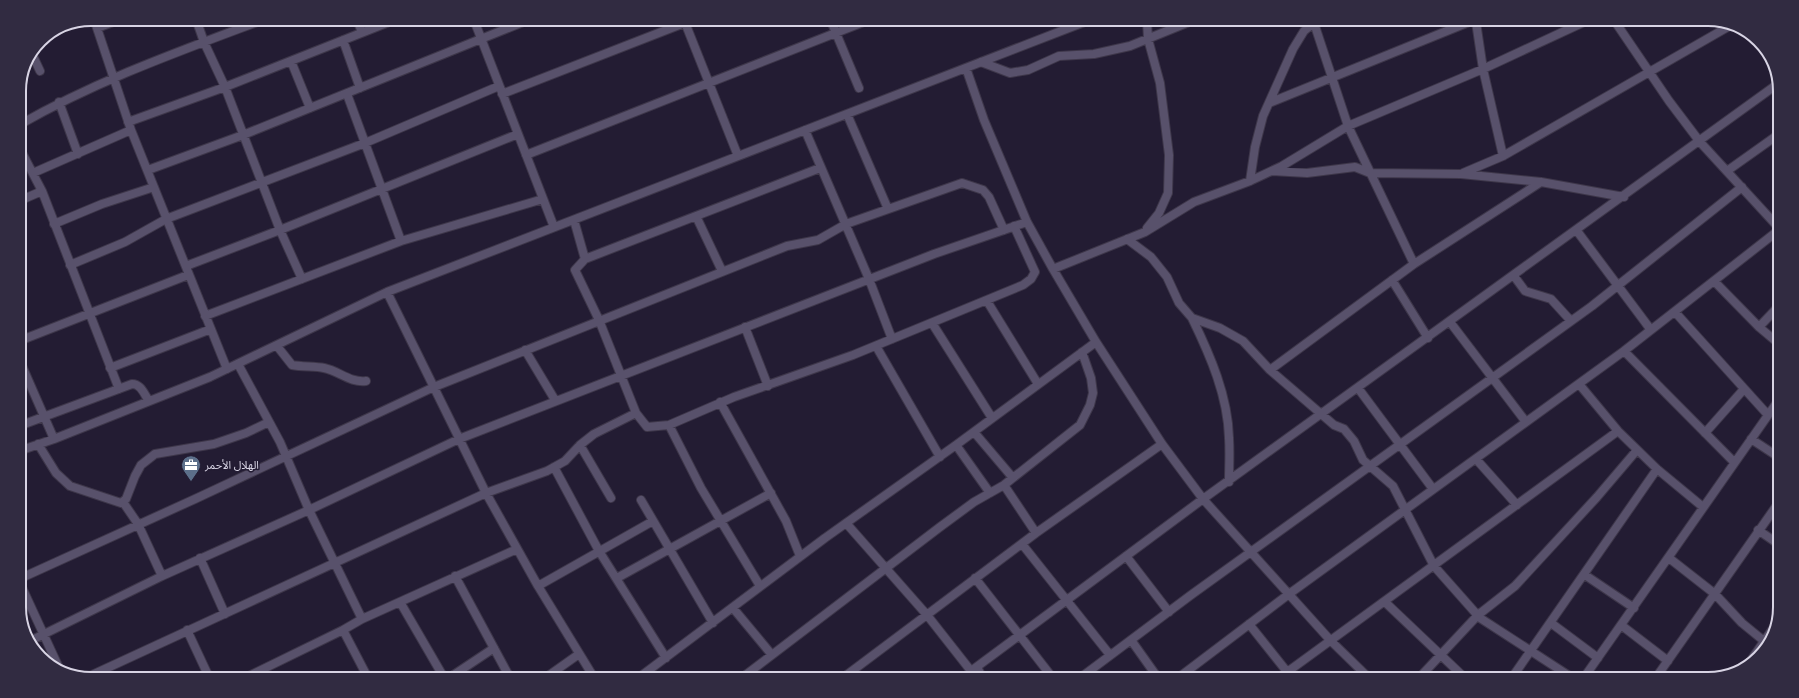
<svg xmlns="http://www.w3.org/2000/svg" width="1799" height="698" font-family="Signika,'Noto Sans Arabic',sans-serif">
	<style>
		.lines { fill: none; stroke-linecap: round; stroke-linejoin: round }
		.minor-casing { stroke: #3e374a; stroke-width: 10 }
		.minor { stroke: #58516b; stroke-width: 8 }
		.labels { text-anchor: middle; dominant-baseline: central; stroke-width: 3; stroke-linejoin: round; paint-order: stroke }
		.poi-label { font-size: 11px; fill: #d8d4e4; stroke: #231c33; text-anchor: start }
		.rim { fill: none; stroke: #d8d4e4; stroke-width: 2 }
	</style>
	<rect width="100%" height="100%" fill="#231c33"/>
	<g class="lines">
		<g class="minor-casing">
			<path id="minor" d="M94,19L131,130L227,369
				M196,19L204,42L225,87L280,230L302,279
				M357,20L362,32
				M474,20L554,227
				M684,20L738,156
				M831,21L859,88
				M1317,22L1314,23L1348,126L1414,264
				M1476,22L1483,69L1503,156
				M1616,23L1669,101L1700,142L1779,228
				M97,28L121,19
				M343,40L360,88
				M33,56L40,71
				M291,61L310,108
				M981,62L1010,73L1028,70L1059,56L1094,54L1130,46L1189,22
				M966,68L984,120L1027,222L1053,269L1096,342L1162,444L1203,499L1331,641L1369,678
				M347,94L401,241
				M502,94L692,20
				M59,102L78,154
				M1269,103L1469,22
				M847,114L888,209
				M128,122L225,87L394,20
				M19,125C98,80 180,51 265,19
				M805,130L869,279L892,339
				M19,147L42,191L119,389
				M526,155L866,21
				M148,170L243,135L528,20
				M1272,171L1307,173L1355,167L1370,173L1461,174L1541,182L1624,197
				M1727,171L1779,134
				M33,173L131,130
				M1463,173L1503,156L1733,24
				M1250,181L1255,147L1263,116L1293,49L1304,31L1315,22
				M19,201L42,191
				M696,216L722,271
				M574,220L585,259
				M54,224L102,204L154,187
				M1147,228L1159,213L1168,193L1169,155L1160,83L1148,39L1147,21
				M1577,231L1651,330
				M1127,239L1151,257L1167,277L1179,303L1192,318L1220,328L1243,341L1270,370L1334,425L1344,429L1354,441L1363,460L1393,486L1434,566L1480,618L1574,679
				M70,265L125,242L166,219L365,143L499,86
				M186,266L280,230L518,134
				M1053,269L1145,232L1194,202L1250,181L1282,166L1348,126L1483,69L1582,23
				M1514,276L1525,291L1551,299L1571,321
				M1392,280L1428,338
				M1714,281L1759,327L1778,343
				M387,292L486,493L538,586L593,676
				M987,301L1038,384
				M1675,312L1768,415
				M205,316L401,241L543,199
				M1192,318C1210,355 1228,396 1229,438C1230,453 1229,467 1229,482
				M1450,322L1526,422
				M932,323L992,418
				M745,327L768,386
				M1759,327L1778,307
				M19,341L188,275
				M277,346L292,365C302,367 315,366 324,368C339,371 350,383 366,381
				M876,346L940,457
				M525,350L555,400
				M1624,351L1734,462
				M19,359L54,439
				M238,364L280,442L309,510L362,619
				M110,368L211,329
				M1270,370L1414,264L1541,182
				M1579,384L1618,431L1657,469L1703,507
				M1358,388L1433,489
				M720,402L786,521L800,556
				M636,413L599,320L575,270L585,259L820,168
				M669,425L701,488L760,586
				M19,426L132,384C141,384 144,394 149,401
				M974,432L1013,478
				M1705,433L1744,389
				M1751,439L1777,456
				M38,444L56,473L70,486L121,503L126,499L135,476L141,465L155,454L214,444L246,433L269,422
				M580,445L611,498
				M956,445L990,493
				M19,451L54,439L210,377L387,292L1087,21
				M1476,459L1517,505
				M554,467L599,551L666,658
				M1004,485L1036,533
				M641,500L713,623
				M123,502L138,524L162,576
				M846,523L927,615L971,671
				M1758,530L1777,543
				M1022,544L1110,655
				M1126,556L1169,612
				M200,558L225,614
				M1669,558L1715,594L1742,623L1764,641
				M1585,575L1634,608
				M455,576L509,676
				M617,578L771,493
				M975,578L1052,677
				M19,579L195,499L434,387L787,246L818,240L846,224L962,183L983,190L989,197L1004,230
				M19,581L60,670
				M538,586L653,521
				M400,602L443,676
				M1385,602L1465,678
				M733,608L772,655
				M1551,623L1598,658
				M1249,624L1292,678
				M1621,625L1668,661
				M187,630L208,675
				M343,630L367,676
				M1131,640L1158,678
				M30,641L162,576L309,510L459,439L934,254L1027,222
				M1747,666L1776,624
				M977,667L982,677
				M92,675L486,493L547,471L565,461L580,445L594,434L636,413L647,427L669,425L734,397L853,355L1023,285L1031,279L1035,272L1014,226
				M249,676L343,630L362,619L517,549
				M452,676L494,648
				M548,676L579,654
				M641,676L825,538L956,445L1096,342
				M743,677L940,527L974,502L1004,485L1080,425L1090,405L1093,393L1091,378L1082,352
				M844,677L1036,533L1162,444
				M963,677L1203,499L1779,83
				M1080,678L1191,595L1592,306L1742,187
				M1178,678L1289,594L1624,351L1779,230
				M1279,678L1618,431
				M1419,678L1478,615L1515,586L1597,497L1637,450
				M1511,679L1657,469
				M1583,679L1778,401
				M1655,679L1777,505"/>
		</g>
		<use href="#minor" class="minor"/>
	</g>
	<defs>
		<g id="office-pin" transform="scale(1)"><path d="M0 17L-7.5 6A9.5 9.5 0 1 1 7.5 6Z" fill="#5c6f8a" stroke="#231c33"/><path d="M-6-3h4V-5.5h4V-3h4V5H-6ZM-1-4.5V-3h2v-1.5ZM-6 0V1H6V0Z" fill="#fff"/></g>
	</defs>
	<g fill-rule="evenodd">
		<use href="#office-pin" x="191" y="465"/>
	</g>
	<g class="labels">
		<g class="poi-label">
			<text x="205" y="465">الهلال الأحمر</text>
		</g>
	</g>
	<path d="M0 0H1799V698H0ZM91 26H1708A65 65 0 0 1 1773 91V607A65 65 0 0 1 1708 672H91A65 65 0 0 1 26 607V91A65 65 0 0 1 91 26Z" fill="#312b41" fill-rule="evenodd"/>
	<path class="rim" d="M91 26H1708A65 65 0 0 1 1773 91V607A65 65 0 0 1 1708 672H91A65 65 0 0 1 26 607V91A65 65 0 0 1 91 26Z"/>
</svg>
